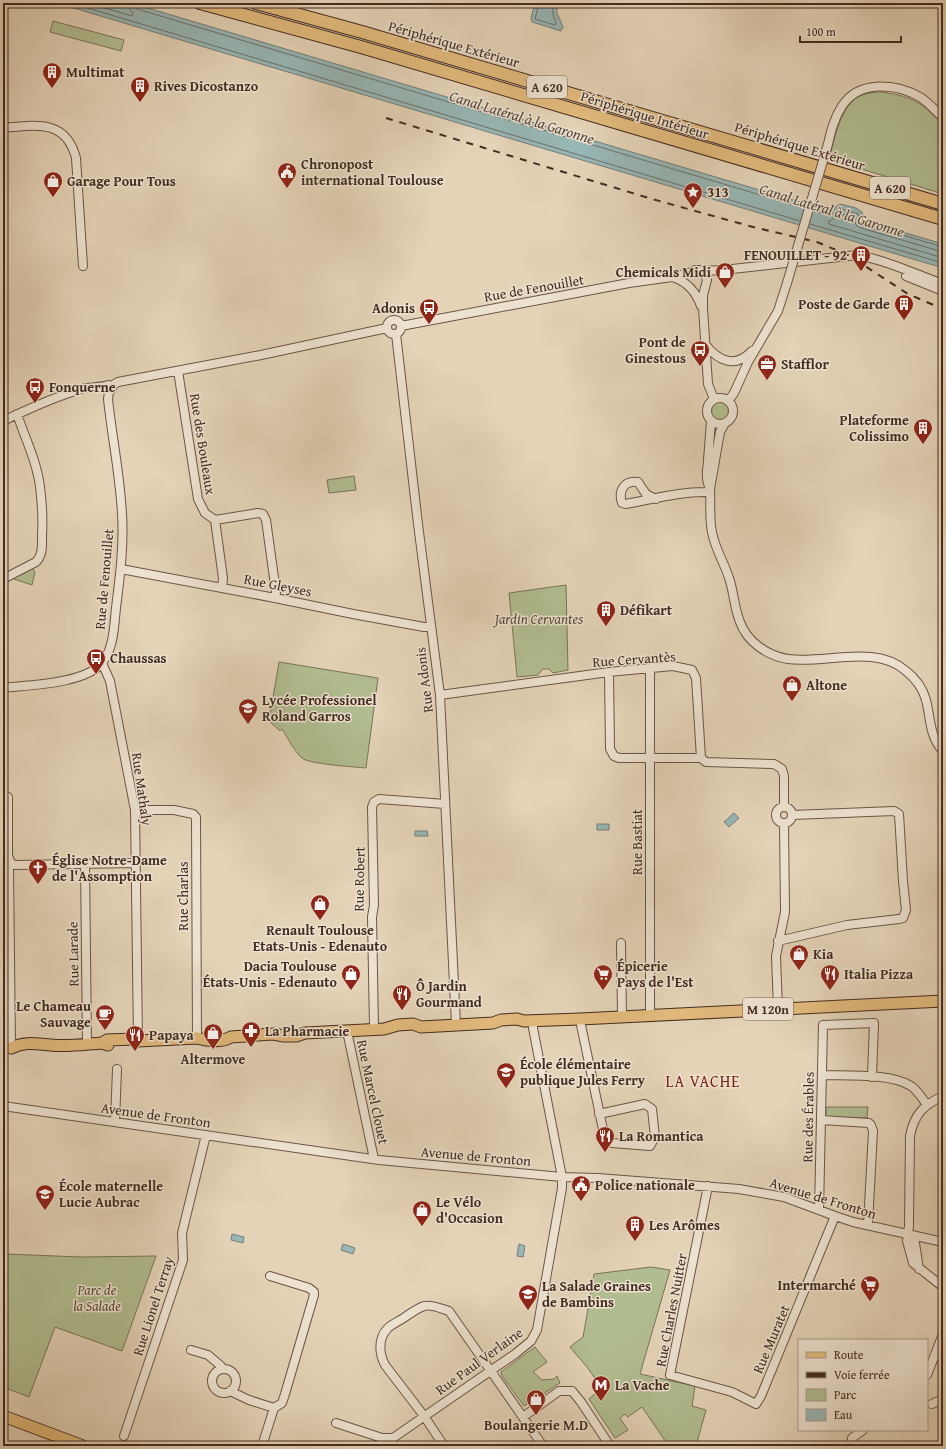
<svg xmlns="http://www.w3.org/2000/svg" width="946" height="1449" font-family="'Gentium Book Plus',serif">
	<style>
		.green { fill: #b1bd90; stroke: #7a7458 }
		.water { fill: #97b6b5; stroke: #767e79 }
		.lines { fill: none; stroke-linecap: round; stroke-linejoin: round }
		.shore { stroke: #6e706a; stroke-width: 1 }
		.minor-tunnel { stroke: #c4b199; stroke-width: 8; stroke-dasharray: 8 4; stroke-linecap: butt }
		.minor-casing { stroke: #6c5546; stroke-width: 10 }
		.major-casing { stroke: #442b20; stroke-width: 13 }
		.highway-casing { stroke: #442b20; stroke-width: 14 }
		.minor { stroke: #ede2d0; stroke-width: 8 }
		.major { stroke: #e2ba7c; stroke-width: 11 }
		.highway { stroke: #e2ba7c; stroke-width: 12 }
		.rail { stroke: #442b20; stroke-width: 2; stroke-dasharray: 7 7; stroke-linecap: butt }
		.minor-bridge-casing { stroke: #6c5546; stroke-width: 10; stroke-linecap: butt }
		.minor-bridge { stroke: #ede2d0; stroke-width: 8 }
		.labels { text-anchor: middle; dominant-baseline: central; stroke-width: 3; stroke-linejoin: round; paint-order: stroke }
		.shield { fill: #ede2d0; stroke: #776255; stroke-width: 1 }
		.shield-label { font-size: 13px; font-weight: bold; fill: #442b20 }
		.street-label { font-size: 14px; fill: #442b20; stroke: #ede2d0 }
		.poi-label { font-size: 14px; font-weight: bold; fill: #442b20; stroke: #ede2d0; text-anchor: start }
		.park-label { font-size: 14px; font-style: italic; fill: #5a4836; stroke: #ede2d0 }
		.water-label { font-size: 15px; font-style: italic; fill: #55473e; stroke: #ede2d0 }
		.quarter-label { font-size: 16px; letter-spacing: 1px; fill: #7a1f14; stroke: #ede2d0 }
	</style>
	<rect width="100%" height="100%" fill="#e4d3b7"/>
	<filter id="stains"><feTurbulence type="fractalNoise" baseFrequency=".005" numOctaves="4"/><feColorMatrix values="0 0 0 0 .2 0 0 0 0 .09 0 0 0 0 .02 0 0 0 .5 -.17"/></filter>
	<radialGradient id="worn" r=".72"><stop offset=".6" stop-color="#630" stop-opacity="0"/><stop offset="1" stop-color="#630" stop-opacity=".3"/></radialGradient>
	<path class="green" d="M53,21L124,40L121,51L50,32Z
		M880,92C909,95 924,103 943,125V194L829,159C834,141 841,102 862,95C868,93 874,92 880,92Z
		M711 411a9 9 0 1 1 18 0a9 9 0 1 1-18 0Z
		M354,476L356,490L329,493L327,480Z
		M31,568L33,569L35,572L32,585L14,579L15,577Z
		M566,585L568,670L553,673L549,669H543L538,675L517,677L509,593Z
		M279,662L378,678L366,768C356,767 308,764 302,758C294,751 288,738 282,729L280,731L269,721Z
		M826,1107H868L867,1118L826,1117Z
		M6,1254L81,1257L156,1256L122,1351L55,1327L29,1397L3,1387V1261Z
		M651,1267L670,1270L640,1374L695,1386L692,1406L706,1410L696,1446H667L668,1445L642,1407L628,1417L625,1414L620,1418L628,1430L615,1438L589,1399L602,1388L587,1367L570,1347L583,1337L594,1274Z
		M535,1347L547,1362L533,1372L542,1380L554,1379L557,1376L560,1383L524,1406L502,1376L501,1372Z"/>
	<path class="water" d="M57,3H131L830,211L840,204L856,208L862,212L863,220L943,244V268Z
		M535,3H557V13L563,27L561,31L532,22L531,18Z
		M734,813L739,818L729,827L724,822Z
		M597,824H609V830H597Z
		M415,831H427L428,836H415Z
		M232,1234L244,1237L243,1243L231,1240Z
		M343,1244L355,1248L353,1254L341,1250Z
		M519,1244L525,1246L523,1257L517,1256Z"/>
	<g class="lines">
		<path class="shore" d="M71,3L800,221
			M88,3L132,16L133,13L129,8L128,3
			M133,3L134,7L137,9L804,208
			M539,3L535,19L555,25L556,23L553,14V3
			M814,211L830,215L841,209L858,214L860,221L862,223L943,247
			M810,224L943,263
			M943,252L861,228L856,225L853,217C841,212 838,216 828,222L829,224L943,258"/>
		<path class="minor-tunnel" d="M121,1446L124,1436"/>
		<g class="minor-casing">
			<path id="minor" d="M3,128C36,125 66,119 76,158L83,266
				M828,144C831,131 834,118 842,106C859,80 896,83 920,97C928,102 936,111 943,118
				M701,271L723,270L857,255C886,260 915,274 943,284
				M906,276L943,291
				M672,277C686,281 696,292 701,306
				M387 327a7 7 0 1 1 14 0a7 7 0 1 1-14 0Z
				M401,326L629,283L672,277L689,273L695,270H699L705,275L707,280L703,295V308L708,384L714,399
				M396,334L418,524L440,695L456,1025
				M705,344C718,361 735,369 752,351
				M178,371L198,499L205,513L215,520L223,578L222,588
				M707 411a13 13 0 1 1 26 0a13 13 0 1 1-26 0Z
				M728,401L734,393L748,362L778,311L787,283
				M3,421C28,409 55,397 81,389C89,387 105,387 108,385L111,386L118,382L261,355L387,328
				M711,421C710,434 709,447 708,460C708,466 706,473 707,478C707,482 709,486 710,490C711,504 709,518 712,532C715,549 724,562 729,578C734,592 734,608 740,622C747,642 768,656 788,659C825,664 876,644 906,671C915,678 923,689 926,700C931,719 929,736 943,751
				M710,489L720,432L725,423
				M656,499L646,494L638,482C624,480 618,491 622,503L626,504C653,499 682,491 710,492
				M215,520L258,513L263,514L266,520L276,592L275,598
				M121,569L275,598L353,614L424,627H431
				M3,579L36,562C43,555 42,545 42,536C43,520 42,503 40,487C37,462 25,438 17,414
				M102,663L110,681L135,810L138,1041
				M650,668V1016
				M3,688C29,685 84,684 102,663C114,648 114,626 116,608C120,576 124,545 122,514C120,475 112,437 108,399L109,392L112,389L111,386
				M440,695L609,672L673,666L692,670L696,678L701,758H619L614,756L610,749L609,672
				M701,758L706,762L774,764L782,769L784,776V806
				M3,794L8,797V856L11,863L15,865L136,863
				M776 815a8 8 0 1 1 16 0a8 8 0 1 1-16 0Z
				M135,810H174L193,814L196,817L197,1038
				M85,863L87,1044
				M778,941L847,925L899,919L903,918L906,910L903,881L899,814L894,811L792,815
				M621,943L622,1017
				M778,1009L776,956L785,912L784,823
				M580,1019L581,1025L605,1139L612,1143L650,1146L655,1137L652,1109L645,1104L599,1114
				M374,1029L372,917L374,905L372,807L374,802L379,799L445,804
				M347,1031L374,1159
				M11,1048L9,869L11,863
				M822,1075C846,1076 891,1073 911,1086C918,1091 922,1098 927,1105
				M943,1096C923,1105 914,1115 910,1136L909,1226L907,1241L913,1263L943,1287
				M3,1106L379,1160L562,1177L598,1178L739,1189L784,1197L835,1216L853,1222L943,1242
				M821,1120L869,1123L871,1125L873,1131L868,1225
				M115,1122L117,1069
				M708,1186L670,1375L732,1392L756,1404L761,1396L835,1216
				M819,1210L823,1025L874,1023L872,1077
				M909,1235L915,1243L919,1269
				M191,1350L208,1355L221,1366V1369
				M212 1381a12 12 0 1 1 24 0a12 12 0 1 1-24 0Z
				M927,1375L943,1334
				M230,1391L249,1400L274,1408
				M932,1404L943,1399
				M523,1417L559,1391H572L581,1402L610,1446
				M336,1423L382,1438H393L515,1354L531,1341L537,1330L562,1188V1177L533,1028V1021
				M124,1436L183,1260L182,1233L206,1135
				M262,1446L274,1408L282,1403L285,1394L314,1295V1292L309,1288L270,1276
				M444,1446L424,1416L385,1365C379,1354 378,1339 387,1329C391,1324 400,1321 405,1317C411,1313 418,1308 424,1306C432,1304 442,1309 449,1311L543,1446
				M851,1446L852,1438L863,1430"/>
		</g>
		<g class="major-casing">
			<path id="major" d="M102,1043L107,1040L135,1039L138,1041L197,1038C208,1041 221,1043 231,1037L273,1034L284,1036H296L305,1033L384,1029L398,1025L413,1024L421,1027L493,1023L501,1020L517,1019L524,1021L580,1019L943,1001
				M11,1048C26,1041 36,1044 51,1045C68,1047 86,1044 102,1043L108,1045
				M3,1416L83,1446"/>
		</g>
		<g class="highway-casing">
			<path id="highway" d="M200,3L361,47L943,219
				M256,3L362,32L943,204"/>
		</g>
		<use href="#minor" class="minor"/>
		<use href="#major" class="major"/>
		<use href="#highway" class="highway"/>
		<path class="rail" d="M386,118L652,199L753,227L817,242L848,255L908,294L943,309"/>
		<g class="minor-bridge-casing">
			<path id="minor-bridge" d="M787,283L828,144"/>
		</g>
		<use href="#minor-bridge" class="minor-bridge"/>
	</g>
	<defs>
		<g id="building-pin" transform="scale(1)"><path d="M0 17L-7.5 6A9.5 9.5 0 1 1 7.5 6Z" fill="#8f2418" stroke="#ede2d0"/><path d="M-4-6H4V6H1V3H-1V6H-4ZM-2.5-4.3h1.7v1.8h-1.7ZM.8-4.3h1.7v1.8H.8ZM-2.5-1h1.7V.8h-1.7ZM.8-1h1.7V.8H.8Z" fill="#fff"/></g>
		<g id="civic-pin" transform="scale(1)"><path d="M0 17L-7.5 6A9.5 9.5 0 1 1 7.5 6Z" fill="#8f2418" stroke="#ede2d0"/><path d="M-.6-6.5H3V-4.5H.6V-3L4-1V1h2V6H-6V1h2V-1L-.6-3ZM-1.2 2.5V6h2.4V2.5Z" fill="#fff"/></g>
		<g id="shop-pin" transform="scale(1)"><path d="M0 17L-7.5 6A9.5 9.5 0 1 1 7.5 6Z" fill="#8f2418" stroke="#ede2d0"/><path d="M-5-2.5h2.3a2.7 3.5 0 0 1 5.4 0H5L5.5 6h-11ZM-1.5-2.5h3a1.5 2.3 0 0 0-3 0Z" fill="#fff"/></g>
		<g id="sight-pin" transform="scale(1)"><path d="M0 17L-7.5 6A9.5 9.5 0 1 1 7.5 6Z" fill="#8f2418" stroke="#ede2d0"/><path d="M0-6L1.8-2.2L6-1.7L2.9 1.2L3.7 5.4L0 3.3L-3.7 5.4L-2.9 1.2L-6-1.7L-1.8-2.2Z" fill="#fff"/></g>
		<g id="bus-pin" transform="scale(1)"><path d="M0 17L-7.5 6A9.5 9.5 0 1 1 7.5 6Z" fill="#8f2418" stroke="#ede2d0"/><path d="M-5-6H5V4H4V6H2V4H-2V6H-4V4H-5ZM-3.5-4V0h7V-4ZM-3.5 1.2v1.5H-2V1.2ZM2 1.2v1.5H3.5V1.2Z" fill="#fff"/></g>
		<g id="office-pin" transform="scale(1)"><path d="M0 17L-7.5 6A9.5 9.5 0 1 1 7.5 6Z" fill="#8f2418" stroke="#ede2d0"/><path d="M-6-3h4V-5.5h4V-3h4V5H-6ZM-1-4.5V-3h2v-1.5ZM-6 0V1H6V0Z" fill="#fff"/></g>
		<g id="school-pin" transform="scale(1)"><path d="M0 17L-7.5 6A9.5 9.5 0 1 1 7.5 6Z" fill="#8f2418" stroke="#ede2d0"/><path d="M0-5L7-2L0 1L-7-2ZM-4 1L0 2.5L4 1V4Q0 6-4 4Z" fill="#fff"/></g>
		<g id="church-pin" transform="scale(1)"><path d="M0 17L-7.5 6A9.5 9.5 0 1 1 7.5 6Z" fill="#8f2418" stroke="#ede2d0"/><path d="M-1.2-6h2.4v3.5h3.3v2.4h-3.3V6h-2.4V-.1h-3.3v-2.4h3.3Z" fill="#fff"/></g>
		<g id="supermarket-pin" transform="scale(1)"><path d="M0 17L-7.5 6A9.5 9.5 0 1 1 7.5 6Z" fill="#8f2418" stroke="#ede2d0"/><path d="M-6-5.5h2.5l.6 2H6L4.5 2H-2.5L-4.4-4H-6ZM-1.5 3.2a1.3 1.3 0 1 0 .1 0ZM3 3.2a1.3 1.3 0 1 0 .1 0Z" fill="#fff"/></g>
		<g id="restaurant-pin" transform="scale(1)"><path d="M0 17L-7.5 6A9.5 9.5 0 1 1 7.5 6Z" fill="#8f2418" stroke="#ede2d0"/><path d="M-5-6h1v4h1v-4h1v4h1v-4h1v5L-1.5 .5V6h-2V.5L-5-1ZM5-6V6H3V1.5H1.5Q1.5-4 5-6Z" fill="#fff"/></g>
		<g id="cafe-pin" transform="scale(1)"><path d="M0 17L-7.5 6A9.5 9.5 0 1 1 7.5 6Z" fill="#8f2418" stroke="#ede2d0"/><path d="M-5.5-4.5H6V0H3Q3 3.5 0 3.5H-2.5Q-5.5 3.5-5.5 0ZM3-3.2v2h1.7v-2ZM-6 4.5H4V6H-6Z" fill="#fff"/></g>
		<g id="pharmacy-pin" transform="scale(1)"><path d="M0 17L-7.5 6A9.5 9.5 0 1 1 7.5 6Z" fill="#8f2418" stroke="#ede2d0"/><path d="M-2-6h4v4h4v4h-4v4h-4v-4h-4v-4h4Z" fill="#fff"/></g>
		<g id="metro-pin" transform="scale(1)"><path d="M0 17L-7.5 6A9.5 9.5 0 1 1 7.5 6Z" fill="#8f2418" stroke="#ede2d0"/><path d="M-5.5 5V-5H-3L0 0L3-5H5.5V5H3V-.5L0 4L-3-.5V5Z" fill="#fff"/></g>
	</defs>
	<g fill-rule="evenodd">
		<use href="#building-pin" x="52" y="72"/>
		<use href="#building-pin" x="140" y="86"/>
		<use href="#civic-pin" x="287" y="172"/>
		<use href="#shop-pin" x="53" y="181"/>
		<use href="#sight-pin" x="693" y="192"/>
		<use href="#building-pin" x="861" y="255"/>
		<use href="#shop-pin" x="725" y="272"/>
		<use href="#building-pin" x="904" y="304"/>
		<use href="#bus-pin" x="429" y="308"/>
		<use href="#bus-pin" x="700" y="350"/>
		<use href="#office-pin" x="767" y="364"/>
		<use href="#bus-pin" x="35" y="387"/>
		<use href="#building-pin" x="923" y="428"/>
		<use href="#building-pin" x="606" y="610"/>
		<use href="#bus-pin" x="96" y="658"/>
		<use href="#shop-pin" x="792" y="685"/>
		<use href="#school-pin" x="248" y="708"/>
		<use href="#church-pin" x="38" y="868"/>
		<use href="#shop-pin" x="320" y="904"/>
		<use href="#shop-pin" x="799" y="954"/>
		<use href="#shop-pin" x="351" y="974"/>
		<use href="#supermarket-pin" x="603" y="974"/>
		<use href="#restaurant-pin" x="830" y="974"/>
		<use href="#restaurant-pin" x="402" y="994"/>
		<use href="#cafe-pin" x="105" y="1014"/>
		<use href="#pharmacy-pin" x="251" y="1031"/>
		<use href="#shop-pin" x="213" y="1033"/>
		<use href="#restaurant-pin" x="135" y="1035"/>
		<use href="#school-pin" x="506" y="1072"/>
		<use href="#restaurant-pin" x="605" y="1136"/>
		<use href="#civic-pin" x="581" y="1185"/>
		<use href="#school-pin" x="45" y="1194"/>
		<use href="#shop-pin" x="422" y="1210"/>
		<use href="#building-pin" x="635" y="1225"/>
		<use href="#supermarket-pin" x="870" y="1285"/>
		<use href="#school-pin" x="528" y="1294"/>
		<use href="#metro-pin" x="601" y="1385"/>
		<use href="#shop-pin" x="536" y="1399"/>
	</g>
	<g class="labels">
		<g class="shield">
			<rect x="527" y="76" width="40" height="22" rx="3"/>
			<rect x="870" y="177" width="40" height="22" rx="3"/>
			<rect x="743" y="998" width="50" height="22" rx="3"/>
		</g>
		<g class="shield-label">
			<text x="547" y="87">A 620</text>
			<text x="890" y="188">A 620</text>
			<text x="768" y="1009">M 120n</text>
		</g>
		<g class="street-label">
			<text transform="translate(454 44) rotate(16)">Périphérique Extérieur</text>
			<text transform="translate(645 115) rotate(17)">Périphérique Intérieur</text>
			<text transform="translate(800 146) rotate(17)">Périphérique Extérieur</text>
			<text transform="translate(534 288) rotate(-10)">Rue de Fenouillet</text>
			<text transform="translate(203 444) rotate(81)">Rue des Bouleaux</text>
			<text transform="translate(104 579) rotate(-85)">Rue de Fenouillet</text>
			<text transform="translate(278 585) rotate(11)">Rue Gleyses</text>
			<text transform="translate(634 659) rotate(-4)">Rue Cervantès</text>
			<text transform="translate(424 680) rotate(-97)">Rue Adonis</text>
			<text transform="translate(142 789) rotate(82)">Rue Mathaly</text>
			<text transform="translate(637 842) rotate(-90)">Rue Bastiat</text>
			<text transform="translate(359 879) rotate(-89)">Rue Robert</text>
			<text transform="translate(183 896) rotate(-90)">Rue Charlas</text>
			<text transform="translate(73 954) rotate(-91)">Rue Larade</text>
			<text transform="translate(373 1092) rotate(78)">Rue Marcel Clouet</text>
			<text transform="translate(156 1115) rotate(8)">Avenue de Fronton</text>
			<text transform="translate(808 1117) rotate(-89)">Rue des Érables</text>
			<text transform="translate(476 1156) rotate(5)">Avenue de Fronton</text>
			<text transform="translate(823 1198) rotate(17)">Avenue de Fronton</text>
			<text transform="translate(153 1306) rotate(-72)">Rue Lionel Terray</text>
			<text transform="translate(671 1310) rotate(-79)">Rue Charles Nuitter</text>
			<text transform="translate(771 1339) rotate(-67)">Rue Muratet</text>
			<text transform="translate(479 1361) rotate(-36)">Rue Paul Verlaine</text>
		</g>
		<g class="poi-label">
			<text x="66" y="72">Multimat</text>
			<text x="154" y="86">Rives Dicostanzo</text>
			<text x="301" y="164">Chronopost<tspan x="301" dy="16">international Toulouse</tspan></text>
			<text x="67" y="181">Garage Pour Tous</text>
			<text x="707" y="192">313</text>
			<text x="847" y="255" text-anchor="end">FENOUILLET - 92</text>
			<text x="711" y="272" text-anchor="end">Chemicals Midi</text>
			<text x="890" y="304" text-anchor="end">Poste de Garde</text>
			<text x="415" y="308" text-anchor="end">Adonis</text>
			<text x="686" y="342" text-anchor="end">Pont de<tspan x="686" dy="16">Ginestous</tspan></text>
			<text x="781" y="364">Stafflor</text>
			<text x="49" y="387">Fonquerne</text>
			<text x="909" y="420" text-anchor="end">Plateforme<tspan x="909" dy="16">Colissimo</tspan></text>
			<text x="620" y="610">Défikart</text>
			<text x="110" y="658">Chaussas</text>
			<text x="806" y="685">Altone</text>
			<text x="262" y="700">Lycée Professionel<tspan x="262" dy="16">Roland Garros</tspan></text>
			<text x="52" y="860">Église Notre-Dame<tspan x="52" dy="16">de l'Assomption</tspan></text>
			<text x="320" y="930" text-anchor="middle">Renault Toulouse<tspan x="320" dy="16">Etats-Unis - Edenauto</tspan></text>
			<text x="813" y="954">Kia</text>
			<text x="337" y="966" text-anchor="end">Dacia Toulouse<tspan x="337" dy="16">États-Unis - Edenauto</tspan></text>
			<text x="617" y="966">Épicerie<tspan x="617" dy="16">Pays de l'Est</tspan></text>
			<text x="844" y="974">Italia Pizza</text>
			<text x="416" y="986">Ô Jardin<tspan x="416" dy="16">Gourmand</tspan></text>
			<text x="91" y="1006" text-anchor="end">Le Chameau<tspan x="91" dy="16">Sauvage</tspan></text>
			<text x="265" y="1031">La Pharmacie</text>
			<text x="149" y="1035">Papaya</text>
			<text x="213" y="1059" text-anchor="middle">Altermove</text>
			<text x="520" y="1064">École élémentaire<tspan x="520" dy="16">publique Jules Ferry</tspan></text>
			<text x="619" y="1136">La Romantica</text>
			<text x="595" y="1185">Police nationale</text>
			<text x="59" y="1186">École maternelle<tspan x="59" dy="16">Lucie Aubrac</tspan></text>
			<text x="436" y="1202">Le Vélo<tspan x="436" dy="16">d'Occasion</tspan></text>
			<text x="649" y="1225">Les Arômes</text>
			<text x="856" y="1285" text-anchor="end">Intermarché</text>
			<text x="542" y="1286">La Salade Graines<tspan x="542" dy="16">de Bambins</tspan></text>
			<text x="615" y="1385">La Vache</text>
			<text x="536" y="1425" text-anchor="middle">Boulangerie M.D</text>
		</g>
		<g class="park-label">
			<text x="539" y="619">Jardin Cervantes</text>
			<text x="97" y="1290">Parc de<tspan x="97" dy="16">la Salade</tspan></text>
		</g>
		<g class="water-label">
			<text transform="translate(522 117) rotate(17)">Canal Latéral à la Garonne</text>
			<text transform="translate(832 210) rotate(17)">Canal Latéral à la Garonne</text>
		</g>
		<g class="quarter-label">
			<text x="703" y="1081">LA VACHE</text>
		</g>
	</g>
	<rect width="946" height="1449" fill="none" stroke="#e4d3b7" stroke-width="16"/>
	<rect x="4" y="4" width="938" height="1441" fill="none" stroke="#442b20" stroke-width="2"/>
	<rect x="8" y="8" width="930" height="1433" fill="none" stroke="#442b20"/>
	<rect x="798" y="1339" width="130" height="92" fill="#ede2d0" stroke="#a9998a"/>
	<rect x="806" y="1352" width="20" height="6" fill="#e2ba7c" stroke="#a9998a"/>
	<text x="834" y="1359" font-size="12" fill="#442b20">Route</text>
	<rect x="806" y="1372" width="20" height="6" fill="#442b20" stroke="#a9998a"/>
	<text x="834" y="1379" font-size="12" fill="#442b20">Voie ferrée</text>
	<rect x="806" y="1389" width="20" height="12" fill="#b1bd90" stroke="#a9998a"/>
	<text x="834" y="1399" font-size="12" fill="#442b20">Parc</text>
	<rect x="806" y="1409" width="20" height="12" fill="#97b6b5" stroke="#a9998a"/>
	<text x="834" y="1419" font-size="12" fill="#442b20">Eau</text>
	<path d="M800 36v6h101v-6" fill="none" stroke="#442b20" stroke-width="2"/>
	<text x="806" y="36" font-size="12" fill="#442b20" stroke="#ede2d0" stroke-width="3" paint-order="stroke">100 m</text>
	<rect width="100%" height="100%" filter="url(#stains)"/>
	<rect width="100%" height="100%" fill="url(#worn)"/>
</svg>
